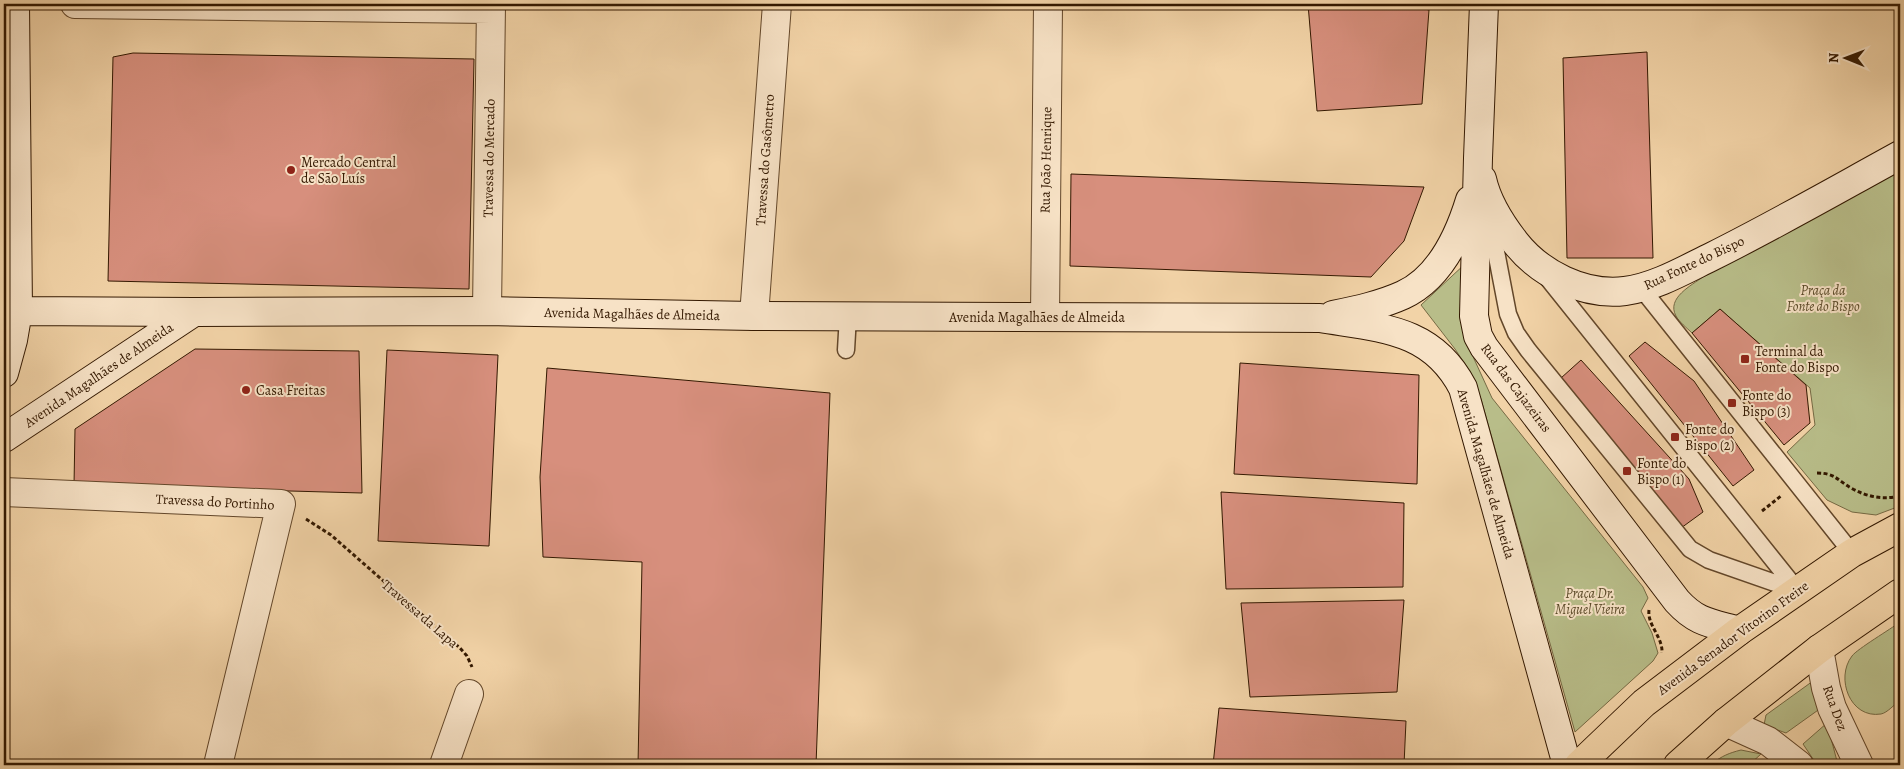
<svg xmlns="http://www.w3.org/2000/svg" width="1904" height="769" font-family="Alegreya,serif">
	<style>
		.green { fill: #b8bd89; stroke: #766a44 }
		.building { fill: #d78f7d; stroke: #331800 }
		.lines { fill: none; stroke-linecap: round; stroke-linejoin: round }
		.lane-casing { stroke: #63472a; stroke-width: 19 }
		.street-casing { stroke: #63472a; stroke-width: 30 }
		.secondary-casing { stroke: #331800; stroke-width: 30 }
		.primary-casing { stroke: #331800; stroke-width: 30 }
		.path { stroke: #331800; stroke-width: 3; stroke-dasharray: 4 2.5; stroke-linecap: butt }
		.lane { stroke: #f7e2c6; stroke-width: 16 }
		.street { stroke: #f7e2c6; stroke-width: 28 }
		.secondary { stroke: #f7e2c6; stroke-width: 28 }
		.primary { stroke: #f2d3a7; stroke-width: 28 }
		.poi-dot { fill: #8f2418; stroke: #f7e2c6; stroke-width: 2 }
		.labels { text-anchor: middle; dominant-baseline: central; stroke-width: 4; stroke-linejoin: round; paint-order: stroke }
		.street-label { font-size: 14px; fill: #331800; stroke: #f7e2c6 }
		.poi-label { font-size: 14px; fill: #331800; stroke: #f7e2c6; text-anchor: start }
		.park-label { font-size: 14px; font-style: italic; fill: #5b4a29; stroke: #f7e2c6 }
	</style>
	<rect width="100%" height="100%" fill="#f2d3a7"/>
	<filter id="stains"><feTurbulence type="fractalNoise" baseFrequency=".004" numOctaves="4"/><feColorMatrix values="0 0 0 0 .2 0 0 0 0 .09 0 0 0 0 .02 0 0 0 .5 -.17"/></filter>
	<radialGradient id="worn" r=".72"><stop offset=".6" stop-color="#630" stop-opacity="0"/><stop offset="1" stop-color="#630" stop-opacity=".3"/></radialGradient>
	<path class="green" d="M1900,168V506L1876,515L1852,512L1827,500L1787,452L1815,425L1810,388L1720,309L1692,333C1687,328 1679,322 1676,316C1666,298 1692,285 1703,277Z
		M1466,263L1464,337L1492,398L1643,587L1648,598L1641,611L1652,633L1658,653L1653,661L1575,732L1481,399L1467,367L1455,349L1421,305Z
		M1900,622V700C1895,704 1887,713 1881,714C1850,719 1835,678 1852,656C1857,649 1891,629 1900,622Z
		M1813,681L1821,708L1786,733L1764,725L1766,715Z
		M1827,723L1838,765H1817L1803,744Z
		M1741,750L1761,754L1749,765H1716L1713,763C1722,756 1729,753 1741,750Z"/>
	<path class="building" d="M1308,4H1402L1429,10L1422,104L1317,111Z
		M1647,52L1653,258H1567L1563,58Z
		M133,53L474,59L469,289L108,281L113,57Z
		M1071,174L1424,187L1404,241L1371,277L1070,266Z
		M1720,309L1806,385L1810,423L1784,445L1692,333Z
		M1645,342L1694,381L1754,470L1733,486L1629,356Z
		M195,349L359,351L362,493L74,485L75,429Z
		M387,350L498,355L489,546L378,541Z
		M1581,360L1689,479L1703,512L1681,528L1561,378Z
		M1240,363L1419,375L1417,484L1234,474Z
		M547,368L830,393L816,765H638L642,562L543,557L540,477Z
		M1221,492L1404,503L1403,587L1226,589Z
		M1404,600L1397,692L1250,697L1241,603Z
		M1219,708L1406,721L1404,765H1213Z"/>
	<g class="lines">
		<g class="lane-casing">
			<path id="lane" d="M1489,215L1508,314L1516,333L1528,350L1690,549L1709,560L1798,591
				M1546,276L1798,591
				M1642,289L1852,553
				M846,350L848,316"/>
		</g>
		<g class="street-casing">
			<path id="street" d="M75,4L491,9
				M487,311L491,4
				M754,316L777,4
				M1045,317L1048,4
				M4,492L281,504L218,765
				M1819,649L1826,688L1832,708L1859,765
				M1726,722L1768,741L1799,765
				M444,765L469,694"/>
		</g>
		<g class="secondary-casing">
			<path id="secondary" d="M1484,4L1478,158L1474,316L1478,336L1484,347L1677,601C1697,623 1711,623 1739,631
				M1482,179C1487,202 1501,224 1515,242C1540,274 1584,296 1625,291C1656,287 1686,269 1713,256C1777,224 1838,189 1900,155
				M18,311L194,312L487,311L754,316L1320,318C1380,328 1432,328 1463,388L1567,765
				M1333,315C1357,310 1381,305 1403,295C1440,278 1459,236 1470,200
				M4,373L13,340L18,311L15,4
				M4,438L194,312"/>
		</g>
		<g class="primary-casing">
			<path id="primary" d="M1579,765L1644,703L1739,631L1852,553L1900,527
				M1678,765L1726,722L1819,649L1900,593"/>
		</g>
		<path class="path" d="M1817,473C1835,473 1837,480 1851,488C1867,497 1883,500 1900,496
			M1762,511L1781,496
			M306,519L331,535L460,648L467,656L472,667
			M1649,610C1647,625 1663,637 1662,653"/>
		<use href="#lane" class="lane"/>
		<use href="#street" class="street"/>
		<use href="#secondary" class="secondary"/>
		<use href="#primary" class="primary"/>
	</g>
	<g class="poi-dot">
		<circle cx="291" cy="170" r="5"/>
		<rect x="1740" y="354" width="10" height="10" rx="2.5"/>
		<circle cx="246" cy="390" r="5"/>
		<rect x="1727" y="398" width="10" height="10" rx="2.5"/>
		<rect x="1670" y="432" width="10" height="10" rx="2.5"/>
		<rect x="1622" y="466" width="10" height="10" rx="2.5"/>
	</g>
	<g class="labels">
		<g class="street-label">
			<text transform="translate(489 158) rotate(-89)">Travessa do Mercado</text>
			<text transform="translate(765 160) rotate(-86)">Travessa do Gasômetro</text>
			<text transform="translate(1046 160) rotate(-89)">Rua João Henrique</text>
			<text transform="translate(1694 263) rotate(-25)">Rua Fonte do Bispo</text>
			<text transform="translate(632 314) rotate(1)">Avenida Magalhães de Almeida</text>
			<text x="1037" y="317">Avenida Magalhães de Almeida</text>
			<text transform="translate(99 375) rotate(-34)">Avenida Magalhães de Almeida</text>
			<text transform="translate(1516 388) rotate(53)">Rua das Cajazeiras</text>
			<text transform="translate(1486 474) rotate(74)">Avenida Magalhães de Almeida</text>
			<text transform="translate(215 502) rotate(3)">Travessa do Portinho</text>
			<text transform="translate(420 614) rotate(41)">Travessa da Lapa</text>
			<text transform="translate(1733 638) rotate(-36)">Avenida Senador Vitorino Freire</text>
			<text transform="translate(1835 708) rotate(70)">Rua Dez</text>
		</g>
		<g class="poi-label">
			<text x="301" y="162">Mercado Central<tspan x="301" dy="16">de São Luís</tspan></text>
			<text x="1755" y="351">Terminal da<tspan x="1755" dy="16">Fonte do Bispo</tspan></text>
			<text x="256" y="390">Casa Freitas</text>
			<text x="1742" y="395">Fonte do<tspan x="1742" dy="16">Bispo (3)</tspan></text>
			<text x="1685" y="429">Fonte do<tspan x="1685" dy="16">Bispo (2)</tspan></text>
			<text x="1637" y="463">Fonte do<tspan x="1637" dy="16">Bispo (1)</tspan></text>
		</g>
		<g class="park-label">
			<text x="1823" y="290">Praça da<tspan x="1823" dy="16">Fonte do Bispo</tspan></text>
			<text x="1590" y="593">Praça Dr.<tspan x="1590" dy="16">Miguel Vieira</tspan></text>
		</g>
	</g>
	<rect width="1904" height="769" fill="none" stroke="#f2d3a7" stroke-width="20"/>
	<rect x="5" y="5" width="1894" height="759" fill="none" stroke="#331800" stroke-width="2.5"/>
	<rect x="10" y="10" width="1884" height="749" fill="none" stroke="#331800"/>
	<g transform="translate(1846 58) rotate(271)" stroke="#f7e2c6" stroke-width="4" paint-order="stroke">
	<path d="M0-4L9 19L0 12L-9 19Z" fill="#331800"/>
	<text y="-8" font-size="14" font-weight="bold" text-anchor="middle" fill="#331800">N</text>
	</g>
	<rect width="100%" height="100%" filter="url(#stains)"/>
	<rect width="100%" height="100%" fill="url(#worn)"/>
</svg>
